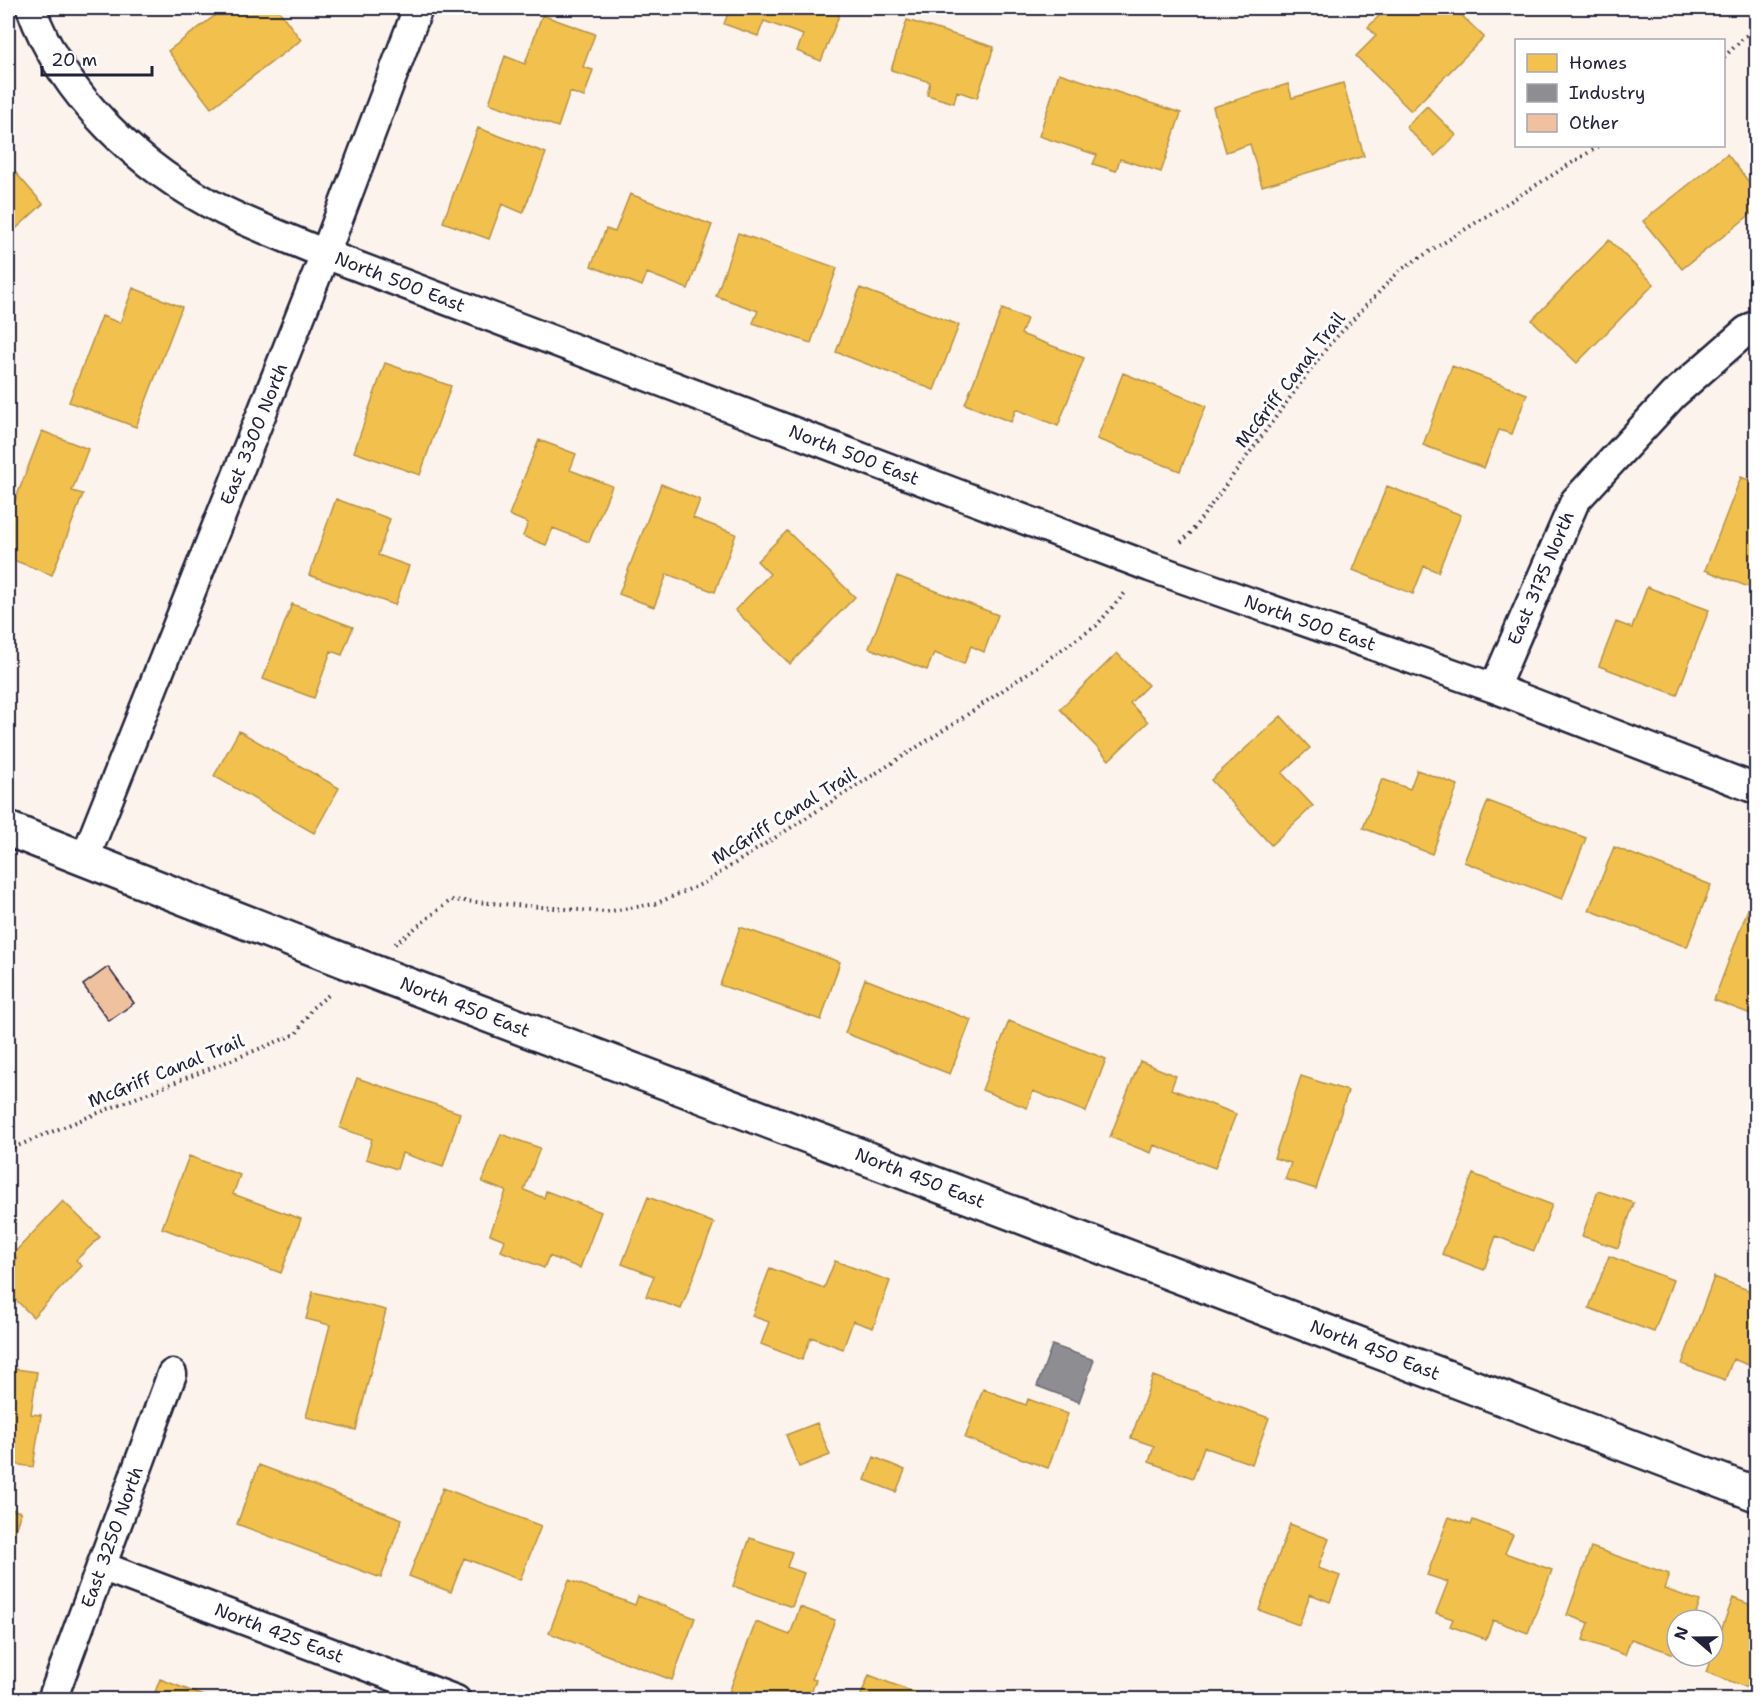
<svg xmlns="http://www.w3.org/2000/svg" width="1764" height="1707" font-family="'Shantell Sans',sans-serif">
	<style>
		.homes { fill: #f2c14e; stroke: #b49148; stroke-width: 1.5 }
		.industry { fill: #8d8d92; stroke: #6d6d78; stroke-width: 1.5 }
		.building { fill: #f0c19f; stroke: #22223b; stroke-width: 1.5 }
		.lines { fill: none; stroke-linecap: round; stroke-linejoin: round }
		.street-casing { stroke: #22223b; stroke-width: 33 }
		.secondary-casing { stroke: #22223b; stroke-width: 38 }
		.path { stroke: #22223b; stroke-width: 4; stroke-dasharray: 1.5 4.5; stroke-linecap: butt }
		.street { stroke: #fff; stroke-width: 28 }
		.secondary { stroke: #fff; stroke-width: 33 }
		.labels { text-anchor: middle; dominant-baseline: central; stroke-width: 6; stroke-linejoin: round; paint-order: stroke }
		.street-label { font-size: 18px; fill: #22223b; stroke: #fff }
	</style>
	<rect width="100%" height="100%" fill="#fcf3ec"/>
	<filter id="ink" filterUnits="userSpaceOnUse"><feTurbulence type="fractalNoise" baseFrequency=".0167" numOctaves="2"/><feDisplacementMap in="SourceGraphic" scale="12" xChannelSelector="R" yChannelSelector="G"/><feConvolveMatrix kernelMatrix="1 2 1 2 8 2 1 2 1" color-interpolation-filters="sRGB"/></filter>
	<g filter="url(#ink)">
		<path class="homes" d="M225,8H277L301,40L211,108L168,51Z
			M730,8H842L821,61L797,51L803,35L764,21L758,36L724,24Z
			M1387,8H1454L1484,37L1411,111L1356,56L1376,36L1368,27Z
			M542,15L595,34L583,67L593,70L584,97L570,92L558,127L489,103L505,56L525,64Z
			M907,20L994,47L977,98L957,91L954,103L927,95L930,82L891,70Z
			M1059,73L1181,113L1161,172L1120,159L1116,171L1093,164L1097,155L1039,136Z
			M1343,83L1364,156L1262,186L1250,144L1226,152L1213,107L1288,84L1292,98Z
			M1427,106L1456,135L1435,156L1406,127Z
			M478,128L546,153L523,213L502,204L489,239L443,222Z
			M1727,154L1756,191V210L1682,269L1643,221Z
			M8,164L43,204L8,236Z
			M630,194L712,225L688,289L647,273L642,286L591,266L606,229L615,232Z
			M738,233L837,268L811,343L753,323L758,311L716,296Z
			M1609,240L1654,284L1577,363L1532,320Z
			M133,288L182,307L136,427L69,402L102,316L120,323Z
			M860,288L959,325L934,390L836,352Z
			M1002,309L1027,319L1021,334L1084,358L1058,426L1016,409L1011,422L965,404Z
			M385,363L451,386L420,475L354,452Z
			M1452,366L1527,394L1512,434L1499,430L1484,468L1423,445Z
			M1123,373L1206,406L1180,471L1097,439Z
			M42,431L88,449L72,491L83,494L52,575L8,558V519Z
			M539,440L576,454L570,470L612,486L589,542L553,528L546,545L523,536L528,523L509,515Z
			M1741,477L1756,483V590L1705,570Z
			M661,484L700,500L693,518L736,534L715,592L667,574L654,607L619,594Z
			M1387,486L1461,515L1438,572L1424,566L1413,594L1353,570Z
			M336,499L390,519L378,555L409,566L395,605L309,575Z
			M787,531L855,597L790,664L735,610L770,574L757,561Z
			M897,576L998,615L984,652L971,646L964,664L934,653L927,670L869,648Z
			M1647,587L1709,610L1677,695L1599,666L1616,622L1632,628Z
			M292,604L353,627L342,655L331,651L314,698L263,679Z
			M1117,653L1148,685L1130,703L1148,722L1109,760L1060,709Z
			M1281,716L1310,748L1282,773L1313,806L1271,845L1211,780Z
			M239,731L339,788L314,833L214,776Z
			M1417,770L1458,785L1432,854L1363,828L1382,779L1410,789Z
			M1488,801L1586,838L1562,899L1464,862Z
			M1614,847L1711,885L1687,947L1589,910Z
			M1754,893L1756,894V1016L1714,1000Z
			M740,927L840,962L821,1020L720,985Z
			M865,979L971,1020L950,1074L845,1033Z
			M1009,1021L1106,1059L1086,1112L1033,1091L1027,1108L982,1090Z
			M1140,1061L1176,1076L1171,1089L1236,1114L1215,1168L1154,1145L1151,1153L1110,1137Z
			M1301,1076L1348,1091L1316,1189L1285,1179L1291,1163L1274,1158Z
			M357,1078L460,1113L443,1167L402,1153L397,1169L366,1159L372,1139L340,1128Z
			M501,1134L540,1148L524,1190L544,1198L546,1191L601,1212L580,1268L549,1256L544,1268L501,1251L505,1240L490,1234L506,1191L482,1182Z
			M189,1156L240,1175L233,1194L301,1219L281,1273L162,1228Z
			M1473,1174L1552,1205L1534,1251L1496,1236L1484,1270L1442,1254Z
			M1598,1191L1634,1203L1618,1248L1582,1236Z
			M648,1197L714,1223L681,1309L646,1296L654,1276L622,1264Z
			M63,1201L100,1237L76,1260L82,1266L33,1317L8,1292V1269L17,1259L13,1254Z
			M1609,1256L1673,1280L1654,1332L1589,1308Z
			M835,1261L890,1281L873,1328L853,1321L843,1349L811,1337L802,1360L761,1344L769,1322L752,1316L770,1268L824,1288Z
			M1714,1277L1756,1293V1368L1733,1359L1725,1380L1682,1364Z
			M313,1292L386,1310L356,1430L306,1417L330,1325L306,1319Z
			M8,1368L37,1372L31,1414L41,1415L33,1467L8,1463Z
			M1153,1376L1269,1418L1252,1464L1204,1447L1193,1478L1149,1462L1154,1446L1131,1438Z
			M983,1389L1026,1405L1028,1399L1068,1414L1048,1468L965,1438Z
			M817,1423L830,1455L799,1467L786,1435Z
			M874,1457L905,1470L896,1492L865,1480Z
			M259,1465L402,1519L381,1578L237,1524Z
			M443,1488L541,1526L520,1580L464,1558L451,1592L409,1576Z
			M8,1508L21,1512L8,1552Z
			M1449,1517L1471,1525L1473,1520L1513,1535L1505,1553L1552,1570L1528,1633L1493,1620L1486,1639L1450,1626L1453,1619L1436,1613L1448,1582L1427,1575Z
			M1290,1524L1329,1539L1318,1568L1340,1576L1330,1602L1310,1594L1299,1625L1259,1610Z
			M750,1538L792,1552L787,1567L804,1573L792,1607L733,1586Z
			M1591,1547L1669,1574L1664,1589L1700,1601L1694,1620H1677V1655L1631,1639L1625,1655L1583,1640L1589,1623L1567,1615Z
			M569,1580L635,1605L638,1596L695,1618L672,1680L549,1633Z
			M1733,1598L1756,1607V1691L1706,1672Z
			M800,1607L835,1620L812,1679L816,1680L808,1700H726L756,1622L790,1635Z
			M869,1675L934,1700H859Z
			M160,1679L209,1698L208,1700H152Z"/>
		<path class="industry" d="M1052,1345L1094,1360L1079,1402L1037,1386Z"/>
		<path class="building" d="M108,967L134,1003L109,1021L83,985Z"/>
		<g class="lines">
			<g class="street-casing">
				<path id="street" d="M31,8C63,97 141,170 224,211C257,227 292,240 325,254L1150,567L1494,688L1756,789
					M1494,688L1575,501L1673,395L1746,331L1756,325
					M85,858L325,254L418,8
					M101,1566L456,1700
					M52,1700L172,1374"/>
			</g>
			<g class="secondary-casing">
				<path id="secondary" d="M8,829L363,968L1756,1494"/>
			</g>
			<path class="path" d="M1724,57L1756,26
				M1181,542L1189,535L1328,346L1400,270L1599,146
				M395,944L451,900L605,912L655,904L704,883L958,721L1096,626L1125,593
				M8,1150C103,1110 200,1073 296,1034L312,1008L330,994"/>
			<use href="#street" class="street"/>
			<use href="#secondary" class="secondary"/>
		</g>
	</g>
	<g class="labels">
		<g class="street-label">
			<text transform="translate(400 282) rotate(21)">North 500 East</text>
			<text transform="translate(1290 380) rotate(-52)">McGriff Canal Trail</text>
			<text transform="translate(254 434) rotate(-68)">East 3300 North</text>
			<text transform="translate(854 455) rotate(21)">North 500 East</text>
			<text transform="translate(1541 578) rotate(-67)">East 3175 North</text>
			<text transform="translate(1310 623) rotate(19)">North 500 East</text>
			<text transform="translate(784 816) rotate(-32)">McGriff Canal Trail</text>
			<text transform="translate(465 1007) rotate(21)">North 450 East</text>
			<text transform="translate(166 1071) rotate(-22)">McGriff Canal Trail</text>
			<text transform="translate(920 1178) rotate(21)">North 450 East</text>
			<text transform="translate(1375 1350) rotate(21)">North 450 East</text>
			<text transform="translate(112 1537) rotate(-70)">East 3250 North</text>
			<text transform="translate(279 1633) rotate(21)">North 425 East</text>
		</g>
	</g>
	<rect width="1764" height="1707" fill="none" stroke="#fff" stroke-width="30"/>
	<rect x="15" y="15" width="1734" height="1677" fill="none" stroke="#22223b" stroke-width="2" filter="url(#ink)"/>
	<rect x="1515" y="39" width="210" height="108" fill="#ffffff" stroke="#a7a7b1" stroke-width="1.5"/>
	<rect x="1527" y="54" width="30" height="18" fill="#f2c14e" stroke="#a7a7b1" stroke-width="1.5"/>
	<text x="1569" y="69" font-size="18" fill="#22223b">Homes</text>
	<rect x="1527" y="84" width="30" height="18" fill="#8d8d92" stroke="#a7a7b1" stroke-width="1.5"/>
	<text x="1569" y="99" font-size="18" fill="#22223b">Industry</text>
	<rect x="1527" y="114" width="30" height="18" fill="#f0c19f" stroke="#a7a7b1" stroke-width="1.5"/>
	<text x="1569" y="129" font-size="18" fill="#22223b">Other</text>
	<g transform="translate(1695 1638) rotate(290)"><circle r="28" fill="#ffffff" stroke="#a7a7b1" stroke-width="1.5"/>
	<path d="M0-4.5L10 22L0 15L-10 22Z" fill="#22223b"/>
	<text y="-9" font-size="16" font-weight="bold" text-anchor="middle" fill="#22223b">N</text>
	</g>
	<path d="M42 66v9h110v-9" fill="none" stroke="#22223b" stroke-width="3"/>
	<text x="51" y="66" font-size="18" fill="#22223b" stroke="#ffffff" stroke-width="4.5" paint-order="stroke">20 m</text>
</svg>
